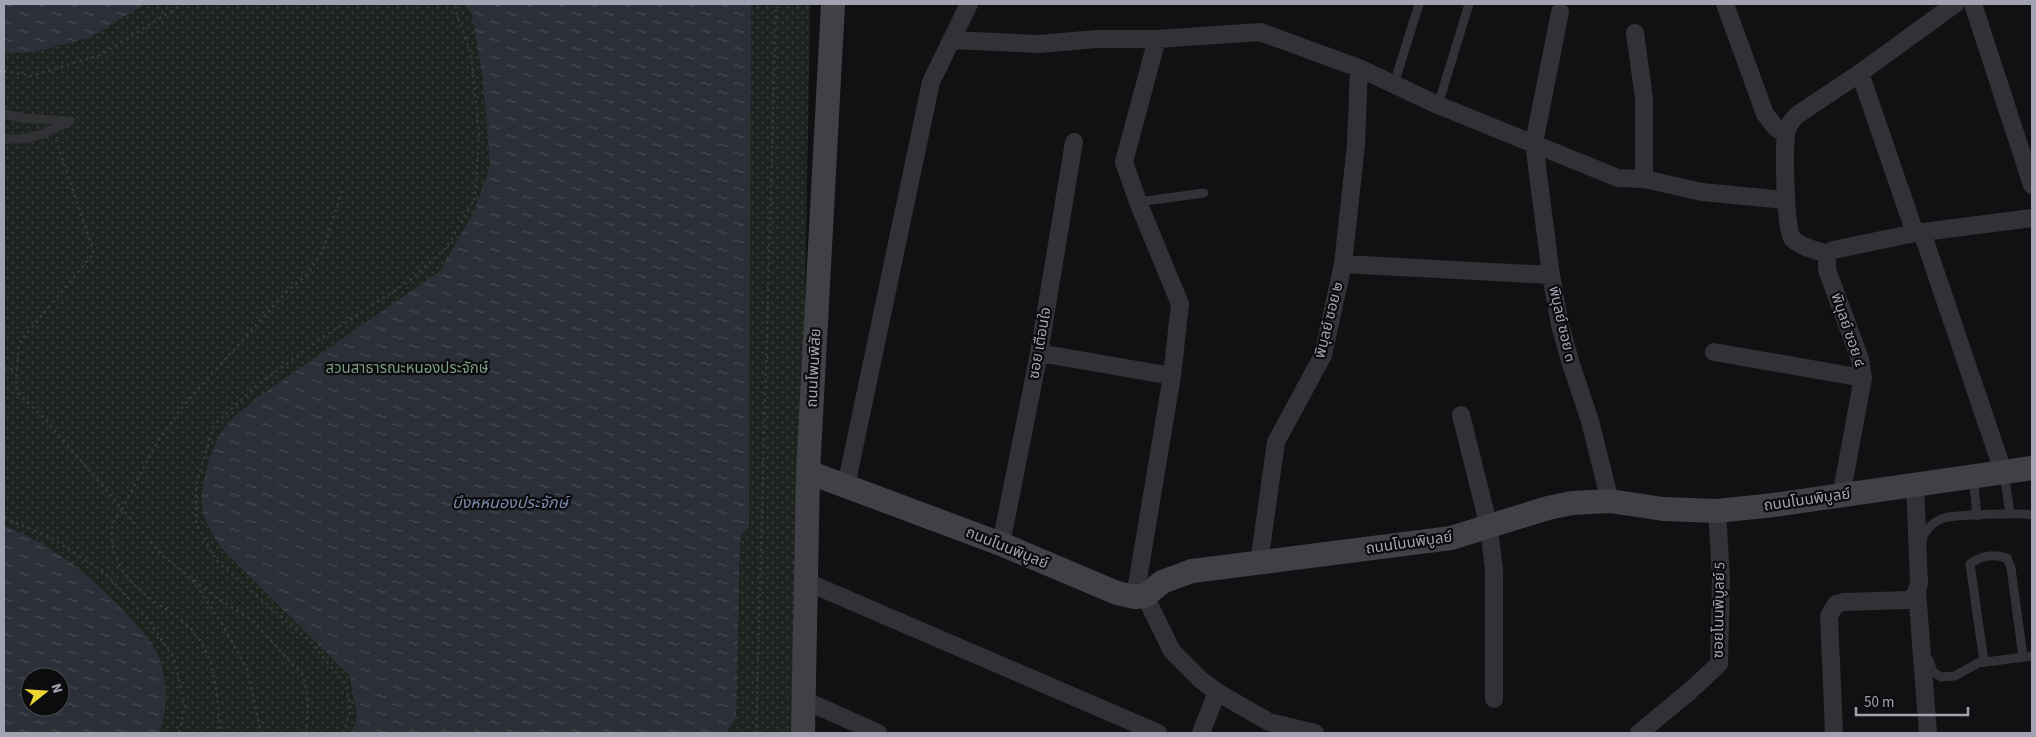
<svg xmlns="http://www.w3.org/2000/svg" width="2036" height="737" font-family="'Source Sans 3','Noto Sans Thai',sans-serif">
	<style>
		.park { fill: url(#park-dots); fill-rule: evenodd }
		.water { fill: url(#water-ripples); fill-rule: evenodd }
		.lines { fill: none; stroke-linecap: round; stroke-linejoin: round }
		.path { stroke: #37383d; stroke-width: 2.5; stroke-dasharray: 2.5 4; stroke-linecap: butt }
		.lane { stroke: #323136; stroke-width: 9 }
		.street { stroke: #323136; stroke-width: 18 }
		.secondary { stroke: #404046; stroke-width: 24 }
		.labels { text-anchor: middle; dominant-baseline: central; stroke-width: 4.5; stroke-linejoin: round; paint-order: stroke }
		.street-label { font-size: 15px; fill: #a2a3b2; stroke: #0c0b0d }
		.park-label { font-size: 15px; fill: #799c83; stroke: #0c0b0d }
		.water-label { font-size: 16px; font-style: italic; fill: #7a89ac; stroke: #0c0b0d }
	</style>
	<defs>
		<pattern id="park-dots" width="8" height="8" patternUnits="userSpaceOnUse" patternTransform="scale(1.25)"><rect width="8" height="8" fill="#1d241f"/><path d="M2 2h.1M6 6h.1" fill="none" stroke="#3b413d" stroke-width="1.8" stroke-linecap="round"/></pattern>
		<pattern id="water-ripples" width="26" height="14" patternUnits="userSpaceOnUse" patternTransform="scale(1.25)"><rect width="26" height="14" fill="#2b3038"/><path d="M2 4q2-2 4 0t4 0M15 11q2-2 4 0t4 0" fill="none" stroke="#474b52"/></pattern>
	</defs>
	<rect width="100%" height="100%" fill="#111012"/>
	<path class="park" d="M4,4H810L798,733H4ZM30,677H60V707H30Z"/>
	<path class="water" d="M4,4H144L91,37L35,52L4,53Z
		M465,4H751L749,524L740,538L736,718L726,733H352L357,716L350,676L221,548C214,536 204,521 202,506C199,486 214,438 228,423C236,415 245,408 254,400L440,271L474,212L490,166L483,80L472,14Z
		M4,525C20,533 37,540 52,550C83,570 109,594 134,622C146,636 158,649 162,666C168,691 167,710 159,733H4ZM30,677H60V707H30Z"/>
	<g class="lines">
		<path class="path" d="M4,71L31,76L100,55L183,4
			M17,368L16,391L47,421L122,509C111,522 109,534 114,551C130,603 180,605 202,644C217,669 217,704 221,733
			M4,371L17,368L19,343L94,253L56,140
			M4,518L50,537L105,573L146,617L174,658L185,706L179,733
			M192,580L221,622L247,669L261,733
			M306,733L308,704L304,677L253,621L214,596L163,556L122,509L157,442L184,405L287,291L308,274L323,250L343,188
			M343,733L351,709L346,684L309,641L216,560L196,523V485L214,425L255,387L326,335L408,282L446,248L475,198L479,135L471,54L453,4
			M756,733L776,4"/>
		<path class="lane" d="M1394,84L1419,4
			M1438,105L1469,4
			M4,114L22,118L69,121
			M4,139C34,140 43,134 70,121
			M1138,202L1204,193
			M2004,473L2010,513
			M1973,476L1977,516
			M1922,542C1922,532 1934,521 1944,518C1953,515 2025,512 2032,515
			M1929,660L1933,672L1941,677L1955,676L1978,663L2032,656
			M1984,662L1970,564C1982,555 1993,554 2007,558L2011,568L2023,657"/>
		<path class="street" d="M1725,4L1765,114L1776,128L1786,134
			M1955,4L1860,73L1797,115C1792,120 1787,127 1786,135C1784,149 1785,230 1792,238C1799,247 1817,250 1827,254L1833,250L1915,233L2032,218
			M1973,4L2032,185
			M1560,12L1534,143L1551,275L1560,325L1570,361L1590,421L1610,501
			M1635,33L1644,99V179
			M951,40L1039,44L1097,39H1157L1260,32L1359,68L1438,105L1618,178L1644,179L1702,192L1786,200
			M1860,73L1915,233
			M1922,232L2003,471
			M1827,254V270L1860,359L1863,378L1841,496
			M1343,264L1551,275
			M1714,352L1863,378
			M1039,353L1172,376
			M1461,415L1489,527L1494,571V699
			M846,486L931,82L969,4
			M1001,544L1039,353L1074,142
			M1259,563L1276,442L1323,355L1343,264L1356,145L1359,68
			M807,582L1158,733
			M1917,591L1928,733
			M1145,596L1172,651L1201,680L1217,692L1269,722L1315,733
			M1135,597L1172,376L1180,304L1138,202L1124,162L1157,39
			M804,700L878,733
			M1201,733L1217,692
			M1639,733L1690,691L1719,664L1721,578L1717,511
			M1834,733L1829,616L1836,604L1844,602L1908,600C1915,596 1917,592 1919,583L1915,484"/>
		<path class="secondary" d="M808,472L1001,544L1117,593L1135,597L1145,596L1162,582L1192,571L1451,538L1548,508L1572,503L1610,501L1663,509L1717,511L1774,505L2032,468
			M803,733L808,472L833,4"/>
	</g>
	<g class="labels">
		<g class="street-label">
			<text transform="translate(1329 320) rotate(-76)">พิบุลย์ ซอย ๒</text>
			<text transform="translate(1562 324) rotate(77)">พิบุลย์ ซอย ๓</text>
			<text transform="translate(1848 330) rotate(71)">พิบุลย์ ซอย ๔</text>
			<text transform="translate(1040 343) rotate(-80)">ซอย เตือนใจ</text>
			<text transform="translate(814 368) rotate(-87)">ถนนโพนพิสัย</text>
			<text transform="translate(1807 500) rotate(-8)">ถนนโนนพิบูลย์</text>
			<text transform="translate(1409 543) rotate(-8)">ถนนโนนพิบูลย์</text>
			<text transform="translate(1007 548) rotate(22)">ถนนโนนพิบูลย์</text>
			<text transform="translate(1719 610) rotate(-89)">ซอยโนนพิบูลย์ 5</text>
		</g>
		<g class="park-label">
			<text x="407" y="368">สวนสาธารณะหนองประจักษ์</text>
		</g>
		<g class="water-label">
			<text x="510" y="503">บึงหหนองประจักษ์</text>
		</g>
	</g>
	<rect width="2036" height="737" fill="none" stroke="#a2a3b2" stroke-width="10"/>
	<g transform="translate(45 692) rotate(73)"><circle r="24" fill="#0c0b0d" stroke="#48484f"/>
	<path d="M0-4L9 19L0 12L-9 19Z" fill="#e9d431"/>
	<text y="-8" font-size="14" font-weight="bold" text-anchor="middle" fill="#a2a3b2">N</text>
	</g>
	<path d="M1856 707v8h112v-8" fill="none" stroke="#a2a3b2" stroke-width="2.5"/>
	<text x="1864" y="707" font-size="15" fill="#a2a3b2" stroke="#0c0b0d" stroke-width="4" paint-order="stroke">50 m</text>
</svg>
